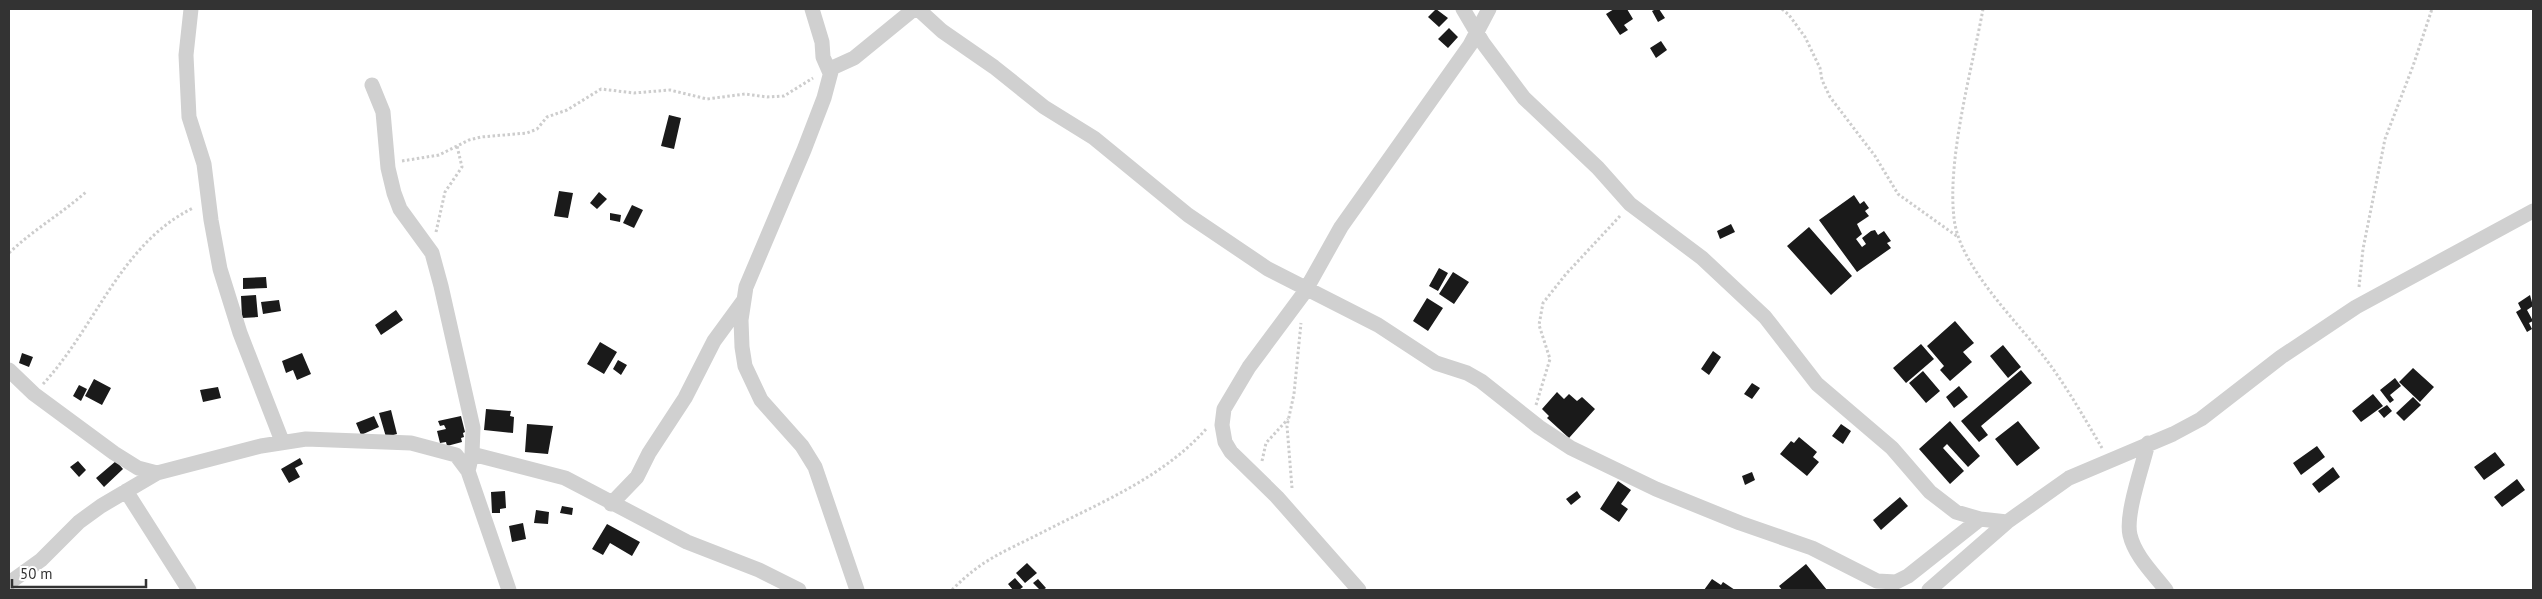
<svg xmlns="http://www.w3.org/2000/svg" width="2542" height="599" font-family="'PT Sans',sans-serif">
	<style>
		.building { fill: #1a1a1a }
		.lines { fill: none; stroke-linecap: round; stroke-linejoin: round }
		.path { stroke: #cdcdcd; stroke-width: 3; stroke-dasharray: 2.5 2.5; stroke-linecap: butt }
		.minor { stroke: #d0d0d0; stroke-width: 15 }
	</style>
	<rect width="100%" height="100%" fill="#fff"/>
	<path class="building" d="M1436,9L1448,18L1439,27L1428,17Z
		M1614,9H1627L1633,19L1624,25L1628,30L1620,35L1606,14Z
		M1656,9H1659L1665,18L1658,22L1652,11Z
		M1449,28L1458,37L1448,48L1438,39Z
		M1661,41L1667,50L1656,58L1650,48Z
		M669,115L681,118L674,149L661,146Z
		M559,191L573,193L568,218L554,216Z
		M599,192L607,199L597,209L590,203Z
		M1854,195L1860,204L1864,201L1869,208L1865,211L1869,216L1857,224L1862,234L1856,239L1862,247L1866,244L1862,238L1871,231L1875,230L1878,235L1884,231L1891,241L1887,243L1891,248L1857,272L1819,220Z
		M632,205L643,210L634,228L623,223Z
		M610,213L621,215L620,222L610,220Z
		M1731,224L1735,232L1720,239L1717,231Z
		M1809,227L1852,276L1831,295L1787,246Z
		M1439,268L1448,273L1438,291L1429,286Z
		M1453,272L1469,282L1454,304L1439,294Z
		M266,277L267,288L243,289V278Z
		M256,295L258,317L242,318L241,296Z
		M2530,295L2533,306L2527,310L2533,321L2529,323L2532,329L2527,332L2516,312L2521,309L2518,303Z
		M1427,298L1443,308L1428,331L1413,321Z
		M279,300L281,311L263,314L261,302Z
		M396,310L403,320L381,335L375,325Z
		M1955,321L1974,343L1963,352L1972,362L1950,381L1940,370L1944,366L1927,346Z
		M600,342L617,352L604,374L587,364Z
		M1921,344L1934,359L1906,383L1893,368Z
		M2003,345L2021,367L2008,378L1990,356Z
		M1713,351L1721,357L1709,375L1701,369Z
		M22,353L33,357L29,367L19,363Z
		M302,353L311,374L297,380L293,370L286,373L282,361Z
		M618,360L627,365L621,375L613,369Z
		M2413,368L2434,387L2420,402L2399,382Z
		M2021,370L2032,383L1981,426L1988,435L1979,442L1961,421Z
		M1923,371L1940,391L1926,403L1909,383Z
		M2395,378L2401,386L2390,395L2394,400L2390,403L2380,390Z
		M94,379L111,388L102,405L85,396Z
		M1752,383L1760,388L1752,399L1744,394Z
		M79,385L87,389L81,401L73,396Z
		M1959,386L1968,397L1954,408L1946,397Z
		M218,387L221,398L203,402L200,390Z
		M1557,392L1564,399L1569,394L1577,401L1582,397L1595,409L1569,438L1547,418L1549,416L1542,409Z
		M2373,394L2383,406L2361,422L2352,411Z
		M2413,397L2421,405L2404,421L2396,413Z
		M2387,405L2392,411L2384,418L2378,411Z
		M486,409L511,411L510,416L514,417L513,433L484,430Z
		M391,410L397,434L386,437L379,413Z
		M374,416L379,427L361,435L356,423Z
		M461,416L465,432L463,433L464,437L461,438L462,442L447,446L446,442L440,443L437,431L446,429L444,425L440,426L438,421Z
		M1950,421L1980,456L1968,467L1947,444L1943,448L1964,471L1950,484L1919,449Z
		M2018,421L2040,448L2017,466L1995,439Z
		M527,424L553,426L548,454L525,452Z
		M1841,424L1851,431L1843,444L1832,436Z
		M1799,437L1817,452L1813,457L1819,462L1807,476L1780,454L1791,441L1794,443Z
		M2317,446L2325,457L2301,475L2293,463Z
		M2495,452L2505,465L2484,480L2474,467Z
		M300,458L303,464L295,468L300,477L289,483L281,469Z
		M78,461L86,470L79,477L70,467Z
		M116,461L123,469L104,487L96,478Z
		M2333,467L2340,477L2319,493L2312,484Z
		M1752,472L1755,480L1745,485L1742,476Z
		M2517,479L2525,490L2502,507L2494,497Z
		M1618,481L1631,490L1621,504L1628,509L1619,522L1600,509Z
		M505,491L506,508L500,509V513H492L491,492Z
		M1577,491L1581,497L1571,505L1566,499Z
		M1900,497L1908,506L1881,530L1873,520Z
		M562,506L573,508L572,515L560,513Z
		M536,510L549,512L548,524L534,523Z
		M523,523L526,539L512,542L509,526Z
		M607,524L640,542L632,556L610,543L603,555L592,549Z
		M1027,563L1037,573L1025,583L1016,573Z
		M1806,564L1827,590H1782L1779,586Z
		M1015,578L1023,587L1019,590H1013L1008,584Z
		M1038,579L1046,588L1043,590H1040L1033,583Z
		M1712,579L1721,585L1723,582L1735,590H1704Z"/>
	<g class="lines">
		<path class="path" d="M1782,9L1789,15L1805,37L1820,68L1822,80L1830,97L1875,156L1898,194L1958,237
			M1983,9C1972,69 1947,158 1954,218C1959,267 2019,323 2048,362C2068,389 2085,419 2102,448
			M402,161L439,155L469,140L481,137L527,133L537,129L547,117L567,110L601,89L634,93L670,90L707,99L745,94L767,97L784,96L813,78
			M436,232L445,192L462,167L457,146
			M9,253C33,230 61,214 86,192
			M2359,287L2363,249L2385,139L2413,66L2432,9
			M43,384C96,327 120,244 193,208
			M1536,405L1550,359L1539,325L1543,303L1566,274L1620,216
			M1262,461L1266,443L1288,419
			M1292,488L1287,426L1294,394L1301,323
			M952,590C982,559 1004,552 1041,533C1099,503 1163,478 1207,428"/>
		<path class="minor" d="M191,9L186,55L189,117L204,164L211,220L220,269L240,333L282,441
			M812,9L822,42L823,57L830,73
			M918,9L942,31L994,67L1044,107L1094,138L1188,215L1268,269L1378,325L1436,363L1467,373L1481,381L1539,427L1571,448L1656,489L1740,523L1812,548L1877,581L1896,582L1908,576L1980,519
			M1463,9L1483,43L1524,98L1598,168L1630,204L1702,258L1765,317L1817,384L1892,448L1930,492L1956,512L1980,519L2007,522
			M372,85L383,112L388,168L394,193L400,209L432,253L441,286L473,428L472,454L468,471
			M9,370L34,394L114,453L138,468L157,473
			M2148,443C2143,465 2125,514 2130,535C2135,556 2153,573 2166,590
			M472,454L565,478L687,542L759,570L799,590
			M126,491L189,590
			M611,504L637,477L649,453L685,398L714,341L744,300
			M9,583L41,560L79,522L101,506L157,473L261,446L306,439L411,443L456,455L468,471L509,590
			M857,590L815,467L802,446L761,400L745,366L742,347L741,320L746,287L804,150L824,98L832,68L854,58L914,9
			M1359,590L1277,497L1231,452L1225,442L1222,425L1224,409L1249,367L1304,293L1341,227L1470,45L1489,9
			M1929,590L2007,522L2069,478L2173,434L2201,419L2281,357L2356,307L2533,211"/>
	</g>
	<rect width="2542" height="599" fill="none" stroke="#333333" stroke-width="20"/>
	<path d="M12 579v8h134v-8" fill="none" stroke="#333333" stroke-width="2.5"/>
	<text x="20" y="579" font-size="15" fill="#333333" stroke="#ffffff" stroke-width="4" paint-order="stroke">50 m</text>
</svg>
